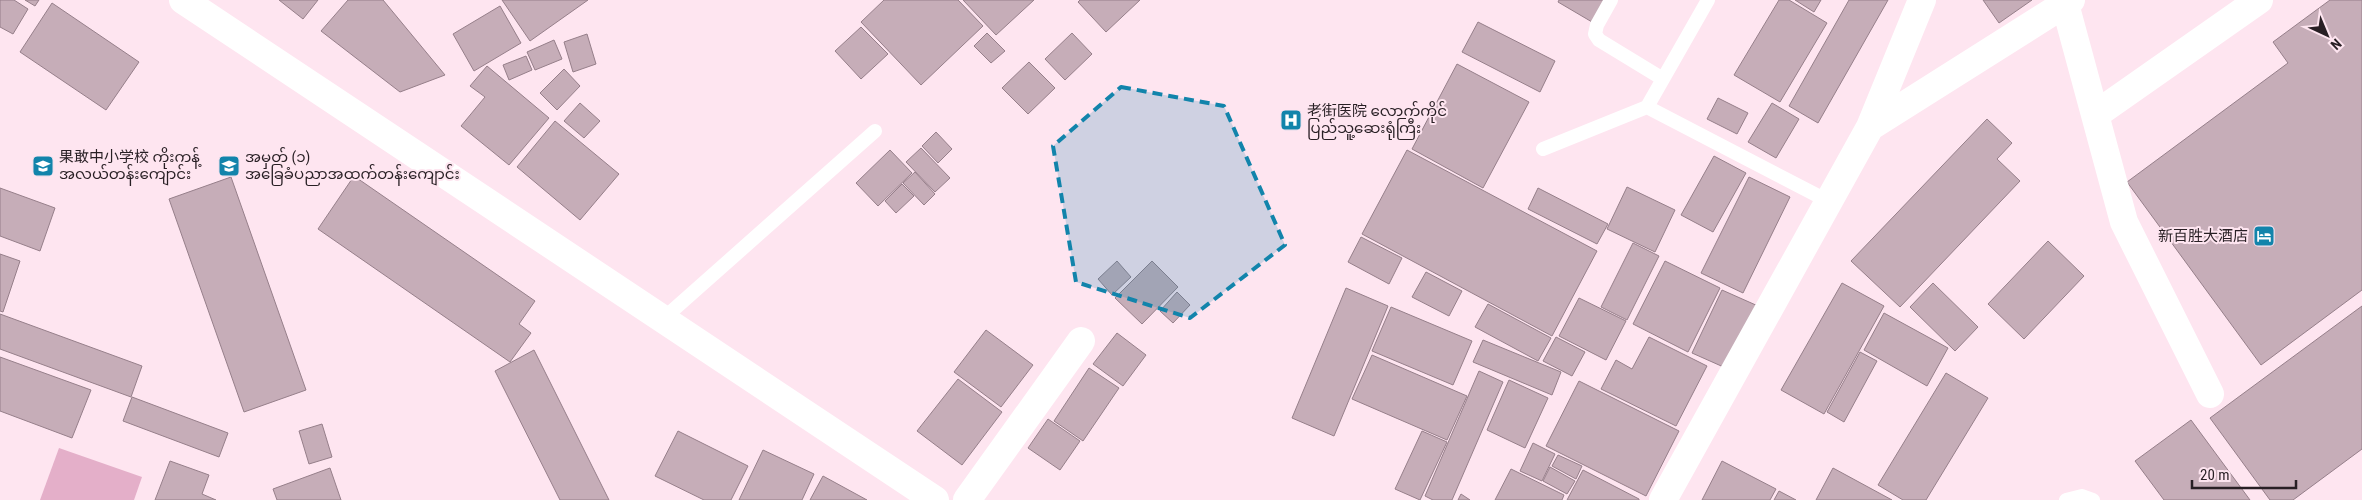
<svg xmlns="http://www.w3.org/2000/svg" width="2362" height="500" font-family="'Roboto Condensed','Noto Sans SC','Noto Sans Myanmar',sans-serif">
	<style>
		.green { fill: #e4afc9 }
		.building { fill: #c6adb8; stroke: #967f8a }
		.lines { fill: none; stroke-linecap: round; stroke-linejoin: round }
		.lane { stroke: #fff; stroke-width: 14 }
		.street { stroke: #fff; stroke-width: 28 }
		.secondary { stroke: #fff; stroke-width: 28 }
		.marked { fill: #1284ab; fill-opacity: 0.2; stroke: #1284ab; stroke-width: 4; stroke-dasharray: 10 6; stroke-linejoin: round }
		.labels { text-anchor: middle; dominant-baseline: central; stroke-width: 4; stroke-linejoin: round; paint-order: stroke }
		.poi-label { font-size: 15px; fill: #281f24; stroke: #fee5f0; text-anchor: start }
	</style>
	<rect width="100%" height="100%" fill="#fee5f0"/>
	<path class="green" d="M59,448L142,477L134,500H40Z"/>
	<path class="building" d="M0,0H14L28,9L13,34L0,27Z
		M25,0H39L35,6Z
		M279,0H318L303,19Z
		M348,0H383L445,75L400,92L321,31Z
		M502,0H588L530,41Z
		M884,0H958L983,26L921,85L861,22Z
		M963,0H1034L996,35Z
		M1080,0H1140L1106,32L1078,2Z
		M1559,0H1605L1592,22L1558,2Z
		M1779,0H1789L1827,23L1780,102L1734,75Z
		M1795,0H1821L1814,12Z
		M1849,0H1888L1818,123L1789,106Z
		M1983,0H2032L1999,23Z
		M2330,0H2362V290L2261,365L2127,182L2288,63L2273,42Z
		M52,3L139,62L106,110L20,52Z
		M500,6L521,43L474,71L453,34Z
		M1478,22L1555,61L1540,92L1462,52Z
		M861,27L888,54L861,79L835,51Z
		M987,33L1005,51L991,63L974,46Z
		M1072,33L1092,54L1065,80L1045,59Z
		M587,34L596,64L573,72L564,42Z
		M554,40L562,59L535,70L527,52Z
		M526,56L532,70L509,80L503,65Z
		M1029,62L1055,88L1028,114L1002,88Z
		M1457,64L1529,102L1483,188L1412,149Z
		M487,66L549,118L509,165L461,126L485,97L470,86Z
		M564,69L580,86L557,110L540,93Z
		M1718,98L1748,113L1737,134L1707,119Z
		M580,103L600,121L584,138L564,121Z
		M1772,103L1799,119L1776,158L1748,142Z
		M1987,119L2012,143L1997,159L2020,181L1900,307L1851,261Z
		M555,121L619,174L580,220L517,167Z
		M936,132L952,149L938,163L922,146Z
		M921,148L950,178L935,192L906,162Z
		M890,150L912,173L878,206L856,183Z
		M1407,150L1597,251L1552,336L1362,234Z
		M1714,156L1746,173L1713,232L1681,215Z
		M915,172L935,194L924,205L903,183Z
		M354,176L535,301L519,324L531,333L510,362L318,229Z
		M231,177L306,390L244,412L169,199Z
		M1749,177L1790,197L1743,293L1701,273Z
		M902,184L914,196L896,213L885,201Z
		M1627,187L1675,210L1655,252L1607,229Z
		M0,188L55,208L40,251L0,236Z
		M1538,188L1608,224L1597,244L1528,209Z
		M1361,237L1402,258L1389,284L1348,262Z
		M2048,241L2084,276L2024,339L1988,304Z
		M1633,243L1659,256L1627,320L1601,307Z
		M0,254L20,261L3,312L0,311Z
		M1117,261L1131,277L1112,295L1098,279Z
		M1152,261L1178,287L1142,324L1115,298Z
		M1665,261L1720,288L1688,352L1633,324Z
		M1426,272L1462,291L1449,316L1412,297Z
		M1842,283L1884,306L1824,414L1781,390Z
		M1933,283L1978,327L1955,351L1910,307Z
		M1346,288L1388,306L1334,436L1292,418Z
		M1722,290L1758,306L1728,369L1692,353Z
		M1177,292L1190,305L1173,323L1160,311Z
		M1579,298L1626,321L1606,360L1559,336Z
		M1488,304L1551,338L1538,361L1475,327Z
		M2362,306V449L2293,500H2270L2210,418Z
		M1391,307L1472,341L1453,385L1372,351Z
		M1884,313L1948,348L1927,386L1864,350Z
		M0,314L142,366L131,397L0,349Z
		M986,330L1033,365L1001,407L954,372Z
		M1117,333L1146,355L1123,386L1093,364Z
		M1556,337L1585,352L1572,376L1543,361Z
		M1649,337L1707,366L1676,426L1601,389L1616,360L1632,369Z
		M1483,340L1561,372L1552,395L1473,362Z
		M534,350L609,500H560L495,371Z
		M1860,352L1877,361L1844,422L1827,412Z
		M1372,355L1467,396L1447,440L1352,399Z
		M0,357L91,390L72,438L0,411Z
		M1089,368L1119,388L1083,441L1054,421Z
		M1479,371L1503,382L1452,500H1433L1425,496Z
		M1946,373L1988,398L1926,500H1903L1878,485Z
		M958,379L1002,412L962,465L917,431Z
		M1509,380L1548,398L1525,448L1487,430Z
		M1579,381L1679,431L1646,496L1546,446Z
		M132,397L228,433L219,457L123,421Z
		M1048,419L1080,441L1060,470L1028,448Z
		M2191,420L2250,500H2164L2135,461Z
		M322,424L332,457L309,464L299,431Z
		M678,431L748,466L731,500H704L655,476Z
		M1422,431L1447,442L1420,500L1395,489Z
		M1533,443L1555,454L1542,481L1520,471Z
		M763,450L814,474L802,500H739Z
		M1558,455L1582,466L1576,479L1552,466Z
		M170,461L209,475L202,494L216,500H155Z
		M1722,461L1776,489L1770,500H1702Z
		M1550,467L1575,481L1567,494L1543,481Z
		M330,468L341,500H277L273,489Z
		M1833,468L1892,500H1816Z
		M1511,469L1564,495L1562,500H1495Z
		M1583,470L1639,499V500H1567Z
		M823,476L867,500H810Z
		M1779,491L1796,500H1774Z
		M1461,494L1470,500H1458Z"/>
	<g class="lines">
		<path class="lane" d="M1611,0L1597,25L1595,34L1599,40L1663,79
			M1647,107L1828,201
			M1543,149L1647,107L1708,0
			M663,319L875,131
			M2066,500L2082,496L2093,500"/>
		<path class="street" d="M2065,4L2124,222L2210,394
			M2095,115L2259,0
			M1870,127L2071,0
			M967,500L1081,341
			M1663,500L1870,127L1922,0"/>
		<path class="secondary" d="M183,0L935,500"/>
	</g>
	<path class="marked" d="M1121,87L1224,106L1285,245L1190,318L1076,282L1053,146Z"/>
	<defs>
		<g id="hospital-square" transform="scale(1.125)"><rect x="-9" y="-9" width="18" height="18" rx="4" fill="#1284ab" stroke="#fee5f0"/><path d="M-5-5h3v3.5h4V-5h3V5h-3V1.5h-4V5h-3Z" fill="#fff"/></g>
		<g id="school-square" transform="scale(1.125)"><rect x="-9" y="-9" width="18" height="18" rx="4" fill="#1284ab" stroke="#fee5f0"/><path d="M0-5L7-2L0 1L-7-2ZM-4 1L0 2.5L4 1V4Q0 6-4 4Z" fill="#fff"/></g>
		<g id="hotel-square" transform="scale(1.125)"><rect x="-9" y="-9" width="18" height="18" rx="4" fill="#1284ab" stroke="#fee5f0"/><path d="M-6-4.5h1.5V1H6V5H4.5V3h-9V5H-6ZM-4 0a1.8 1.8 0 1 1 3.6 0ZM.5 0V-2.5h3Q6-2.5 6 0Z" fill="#fff"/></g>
	</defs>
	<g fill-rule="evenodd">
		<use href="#hospital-square" x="1291" y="120"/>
		<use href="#school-square" x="43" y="166"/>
		<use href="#school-square" x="229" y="166"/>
		<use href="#hotel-square" x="2264" y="236"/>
	</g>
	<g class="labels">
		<g class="poi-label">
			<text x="1307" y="111">老街医院 လောက်ကိုင်<tspan x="1307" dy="17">ပြည်သူ့ဆေးရုံကြီး</tspan></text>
			<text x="59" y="157">果敢中小学校 ကိုးကန့်<tspan x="59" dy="17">အလယ်တန်းကျောင်း</tspan></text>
			<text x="245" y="157">အမှတ် (၁)<tspan x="245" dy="17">အခြေခံပညာအထက်တန်းကျောင်း</tspan></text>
			<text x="2248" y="236" text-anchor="end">新百胜大酒店</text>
		</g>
	</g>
	<g transform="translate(2327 35) rotate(136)" stroke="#fee5f0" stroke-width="4" paint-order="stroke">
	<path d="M0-4L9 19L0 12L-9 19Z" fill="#281f24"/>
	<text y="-8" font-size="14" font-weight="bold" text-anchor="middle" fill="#281f24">N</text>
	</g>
	<path d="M2192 480v8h104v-8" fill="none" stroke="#281f24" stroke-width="2.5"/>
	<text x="2200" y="480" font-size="15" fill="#281f24" stroke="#fee5f0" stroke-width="4" paint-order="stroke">20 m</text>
</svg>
